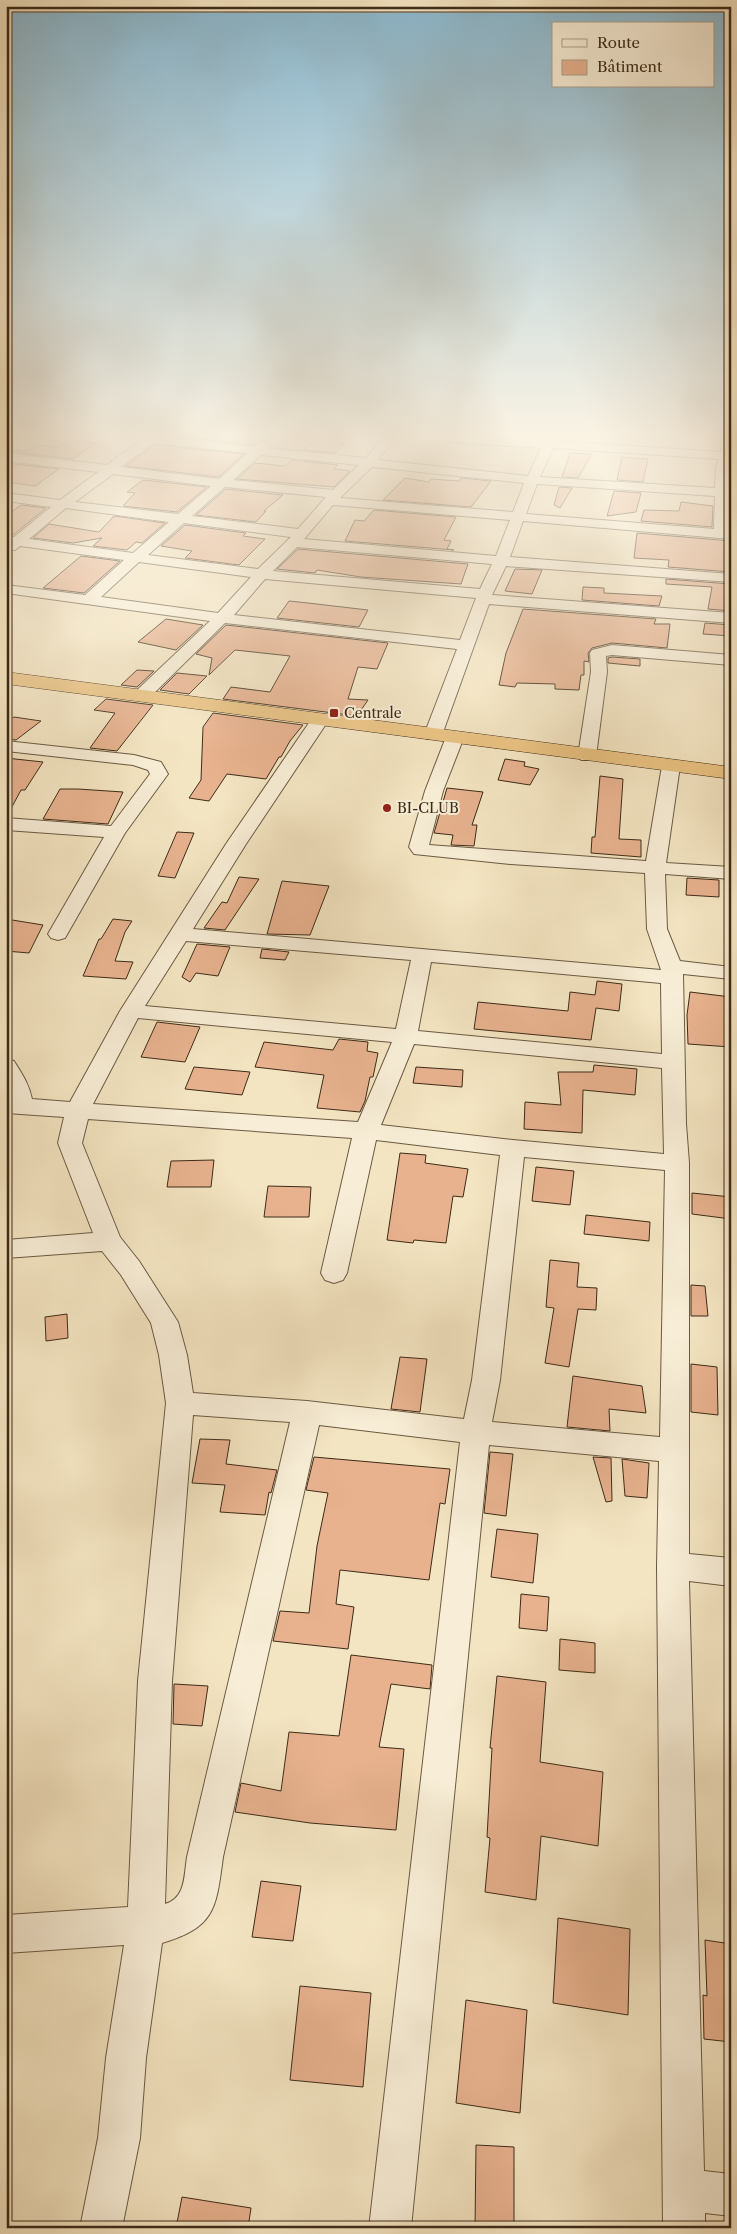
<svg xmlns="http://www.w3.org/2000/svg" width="737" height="2234" font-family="'Libre Caslon Text',serif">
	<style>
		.building { fill: #e8b28f; stroke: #3d2b18 }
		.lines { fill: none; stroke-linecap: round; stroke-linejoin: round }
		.street-casing { stroke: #6b5a42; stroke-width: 2 }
		.highway-casing { stroke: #3d2b18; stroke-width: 1 }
		.street { fill: #f8eed7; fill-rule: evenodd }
		.highway { fill: #eac281; fill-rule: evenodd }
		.poi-dot { fill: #8f2418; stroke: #f8eed7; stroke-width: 2 }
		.labels { text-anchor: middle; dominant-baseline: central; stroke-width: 4; stroke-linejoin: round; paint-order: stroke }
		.far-poi-label { font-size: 14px; fill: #3d2b18; stroke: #f8eed7; text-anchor: start }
	</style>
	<rect width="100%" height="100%" fill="#f4e5c2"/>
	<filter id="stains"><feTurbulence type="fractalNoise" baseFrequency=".004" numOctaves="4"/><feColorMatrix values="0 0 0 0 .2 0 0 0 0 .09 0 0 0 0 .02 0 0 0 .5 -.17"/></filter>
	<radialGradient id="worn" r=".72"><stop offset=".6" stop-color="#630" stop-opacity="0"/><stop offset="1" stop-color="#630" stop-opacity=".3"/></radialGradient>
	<path class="building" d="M190,438H263L255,445Z
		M317,438H340L335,442L344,444L335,453L303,450Z
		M70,440L96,443L73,459L6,451V449L29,451L37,445L59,447Z
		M155,445L244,454L218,477L126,466Z
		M570,453L592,454L578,478L562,477Z
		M622,457L648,459L643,482L617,480Z
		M292,460L338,465L334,469L350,471L334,487L237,479L255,463L285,466Z
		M6,463L59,469L35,486L6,482Z
		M405,478L429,482L431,479L459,481L461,478L491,481L471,507L383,500Z
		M143,480L207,487L177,512L123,506L135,493L127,492Z
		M559,487L572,488L560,508L554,505Z
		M226,489L283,495L264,511H266L256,522L196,515Z
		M614,491L641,493L636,512L607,516Z
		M681,502L713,506L712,527L641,521L644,510L679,511Z
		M21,505L46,508L13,535L6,534V516Z
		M374,510L456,517L444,540L451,541L447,549L454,550L345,541L355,520L364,521Z
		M114,516L165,523L142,543L136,542L127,550L93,546L102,538L73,543L33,538L49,524L99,532Z
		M185,525L246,533L243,536L265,539L239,565L185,558L192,551L161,546Z
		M637,533L731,541V572L668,567L669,560L634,558Z
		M298,549L468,564L461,584L361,577L317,570L315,573L277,569Z
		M81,556L120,561L84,593L43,588Z
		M515,569L542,570L532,594L505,591Z
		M666,579L731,584V611L708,609L712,587L666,584Z
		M583,587L604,588V593L662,596L659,606L582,600Z
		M289,601L308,603L368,610L359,627L277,618Z
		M523,609L656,619L654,624H670L667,648L612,643L592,648L588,653L589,662L584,661V675H581L579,690L555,689V684L517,683L515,687L499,685L506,653Z
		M166,619L203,625L176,650L138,642Z
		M705,623L731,625V636L703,634Z
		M226,625L388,643L377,669L358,667L348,699L368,700L357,716L223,699L231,687L270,692L290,656L235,650L209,675L212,658L196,654Z
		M612,657L640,659V666L608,663V658Z
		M137,670L154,671L137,687L121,685Z
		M177,673L207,676L189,694L160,690Z
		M106,699L153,705L117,751L90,748L115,713L94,710Z
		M213,713L303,725L290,741L281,757H279L266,779L227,774L209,801L189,798L201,780L203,727Z
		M14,717L41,721L16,740L6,739V723Z
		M6,758L43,762L25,790H21L7,816Z
		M505,759L525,762L524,766L539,769L530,785L498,780Z
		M600,776L623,779L619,839L641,840V857L591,853L592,837H595Z
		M447,788L483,792L472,825H477L474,846L451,845L453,835L434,833Z
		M60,789H78L123,792L108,824L43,819Z
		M177,832L194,833L175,878L158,876Z
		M239,877L259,879L225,930L204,928L222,902L227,903Z
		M687,878L719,880V897L686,895Z
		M282,881L329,886L310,935L267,934Z
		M6,919L43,925L29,953L6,951Z
		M113,919L132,921L125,932L115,961L133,962L126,979L83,976L99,939H101Z
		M197,944L230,947L218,976L196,973L190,982L182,977Z
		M262,949L289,952L285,960L260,958Z
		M597,981L622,984L619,1011L596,1008L591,1040L474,1029L478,1002L568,1011L570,992L595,995Z
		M690,992L731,997V1047L688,1044L687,1015Z
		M157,1022L200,1027L185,1062L141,1057Z
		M339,1039L368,1042L367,1051L378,1053L373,1077H370L365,1101L360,1112L317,1108L324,1075L255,1067L264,1042L333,1050Z
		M594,1065L637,1069L635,1095L583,1090L582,1133L524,1129L525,1102L561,1105L558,1072H593Z
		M194,1067L250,1072L242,1095L185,1089Z
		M416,1067L463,1070L462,1087L413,1083Z
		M400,1153L426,1155L425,1163L468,1169L463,1197L453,1196L446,1243L414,1240L413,1243L387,1240Z
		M214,1160L211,1187H167L171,1161Z
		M536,1167L574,1171L570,1205L532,1201Z
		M268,1186L311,1187L309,1217H264Z
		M692,1193L731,1197V1219L692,1214Z
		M586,1215L650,1222L649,1241L584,1234Z
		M550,1260L579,1263L577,1287L597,1288L596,1310L578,1309L569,1367L545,1363L554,1308L546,1307Z
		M691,1285L705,1286L708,1316H691Z
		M67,1314L68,1338L46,1341L45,1317Z
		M400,1357L427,1359L420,1412L391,1409Z
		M691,1364L717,1367L718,1415L691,1412Z
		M573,1376L642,1386L646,1413L609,1409L610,1431L567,1427Z
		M200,1439L230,1440L226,1464L277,1470L271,1493L269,1492L265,1515L220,1512L225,1485L192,1483Z
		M490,1452L513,1454L506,1516L484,1513Z
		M314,1457L450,1469L445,1504L440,1503L429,1580L340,1570L336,1604L354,1607L348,1649L273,1641L280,1611L309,1613L317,1546L328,1493L306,1490Z
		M593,1457L611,1458L612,1501L606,1502Z
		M622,1459L649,1463L647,1498L625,1496Z
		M497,1529L538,1534L533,1583L491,1577Z
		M521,1594L549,1597L547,1631L519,1628Z
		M560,1639L595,1643V1673L559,1670Z
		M351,1655L432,1665L430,1689L391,1684L379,1747L404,1749L396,1830L310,1823L235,1812L241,1783L281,1791L289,1732L339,1736Z
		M497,1676L546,1682L540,1762L603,1772L598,1846L541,1836L536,1900L485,1892L490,1838L487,1837L492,1748H490Z
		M174,1684L208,1686L202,1726L173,1724Z
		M261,1881L301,1886L293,1941L252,1937Z
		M558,1918L630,1929L628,2015L553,2003Z
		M705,1940L731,1944V2042L704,2039L703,1995L707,1996Z
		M300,1986L371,1993L363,2087L290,2080Z
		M466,2000L527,2010L520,2113L456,2103Z
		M476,2145L514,2147V2228H475Z
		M182,2197L251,2208L248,2228H176Z"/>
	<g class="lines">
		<g class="street-casing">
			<path id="street" d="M135,438H174L255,447L264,441L270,445L268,448L366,458L383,438H395L378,460L528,476L541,448L448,442L442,438H504L545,440L546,438H558L557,441L721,452V438H731L728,489H731V497H728V531H731V539L523,521L510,557L731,574V582L506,566L492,595L731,613V623L489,604L442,735L439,739H427L424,735L457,649L225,623L148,699H136L134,695L136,691L210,621L6,593V585L85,595L124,560L20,546L15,550H6V536L14,537L51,507L6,501V493L60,500L98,472L6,461V453L107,465L140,441ZM154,443L248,453L219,479L121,467ZM553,448L719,459L716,468L715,488L540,477ZM261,455L359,465L333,490L233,480ZM372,467H373L524,483L513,512L340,498ZM113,474L211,486L178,514L75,502ZM537,484L715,496L714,529L526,514ZM225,487L326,497L298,529L192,516ZM333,505L510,520L496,556L304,539ZM66,508L169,522L133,553L29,539ZM184,523L291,537L258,569L148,555ZM297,547L492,564L480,589L273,571ZM139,562L251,577L218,613L101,597ZM265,579L476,598L460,640L234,615Z
				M612,645L731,655V665L612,655L606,656L607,672L596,756L593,760H581L578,756L591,672L590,653L592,650Z
				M319,716L325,717L328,721L246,844L193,929L661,970L647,929L645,873L511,864L414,854L409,847L425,791L446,737L449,733H461L464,737L443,791L429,845L646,861L662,766L665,762L671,761L677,762L680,766L666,863L731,867V879L665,874L667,929L680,961L731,967V979L683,974L686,1124L689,1163V1554L731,1558V1586L689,1581L704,2171L731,2174V2216L705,2213V2228H663L657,1566L659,1461L489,1445L411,2228H369L460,1442L319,1425L223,1857C216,1908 216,1927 162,1943L146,2058L140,2138L122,2228H80L98,2138L106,2058L124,1945L6,1953V1915L128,1907L138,1681L166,1403L159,1355L151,1323L121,1275L102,1251L6,1258V1240L93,1233L58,1143L64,1117L6,1113V1097H8L6,1059L14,1061C22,1074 29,1084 32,1099L70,1102L120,1011L226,844L313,717ZM186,941L411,960L396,1029L145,1006ZM431,962L661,983L662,1054L418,1031ZM138,1018L392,1042L358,1122L93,1104ZM414,1044L662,1068L664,1154L513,1140L381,1125ZM88,1119L352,1138L321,1273L325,1280L334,1283L343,1280L347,1273L376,1140L500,1155L472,1380L464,1419L307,1401L193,1393L187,1355L178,1322L139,1261L120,1237L82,1143ZM524,1157L665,1170L660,1437L492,1422L500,1380ZM193,1415L290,1422L187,1857C184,1875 186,1898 165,1904L172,1681Z
				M6,741L134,755L161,762L168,774L125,833L65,938L58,940L51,938L48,934L104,837L6,830V818L111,826L150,774L148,770L133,765L6,751Z"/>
		</g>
		<g class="highway-casing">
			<path id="highway" d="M6,672L731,767V779L6,684Z"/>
		</g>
		<use href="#street" class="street"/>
		<use href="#highway" class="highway"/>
	</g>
	<linearGradient id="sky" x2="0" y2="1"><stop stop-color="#8ab9d1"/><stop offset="0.58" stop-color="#faf3e4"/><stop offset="1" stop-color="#faf3e4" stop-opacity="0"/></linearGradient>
	<rect width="737" height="751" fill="url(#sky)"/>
	<g class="poi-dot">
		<rect x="329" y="708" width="10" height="10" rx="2.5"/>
		<circle cx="387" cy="808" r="5"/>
	</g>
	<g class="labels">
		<g class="far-poi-label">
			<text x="344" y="713">Centrale</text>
			<text x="397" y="808">BI-CLUB</text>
		</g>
	</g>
	<rect width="737" height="2234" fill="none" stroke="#f4e5c2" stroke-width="25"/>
	<rect x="8" y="8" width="722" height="2219" fill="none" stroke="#3d2b18" stroke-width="2.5"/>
	<rect x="12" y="12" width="712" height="2209" fill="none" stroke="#3d2b18"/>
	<rect x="552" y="22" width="162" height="65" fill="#f8eed7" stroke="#ada08b"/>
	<rect x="562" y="39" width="25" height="8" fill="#f8eed7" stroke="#ada08b"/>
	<text x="597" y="48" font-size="15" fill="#3d2b18">Route</text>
	<rect x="562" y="60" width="25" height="15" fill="#e8b28f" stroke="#ada08b"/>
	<text x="597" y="72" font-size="15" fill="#3d2b18">Bâtiment</text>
	<rect width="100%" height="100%" filter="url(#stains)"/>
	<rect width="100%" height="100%" fill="url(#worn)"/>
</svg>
